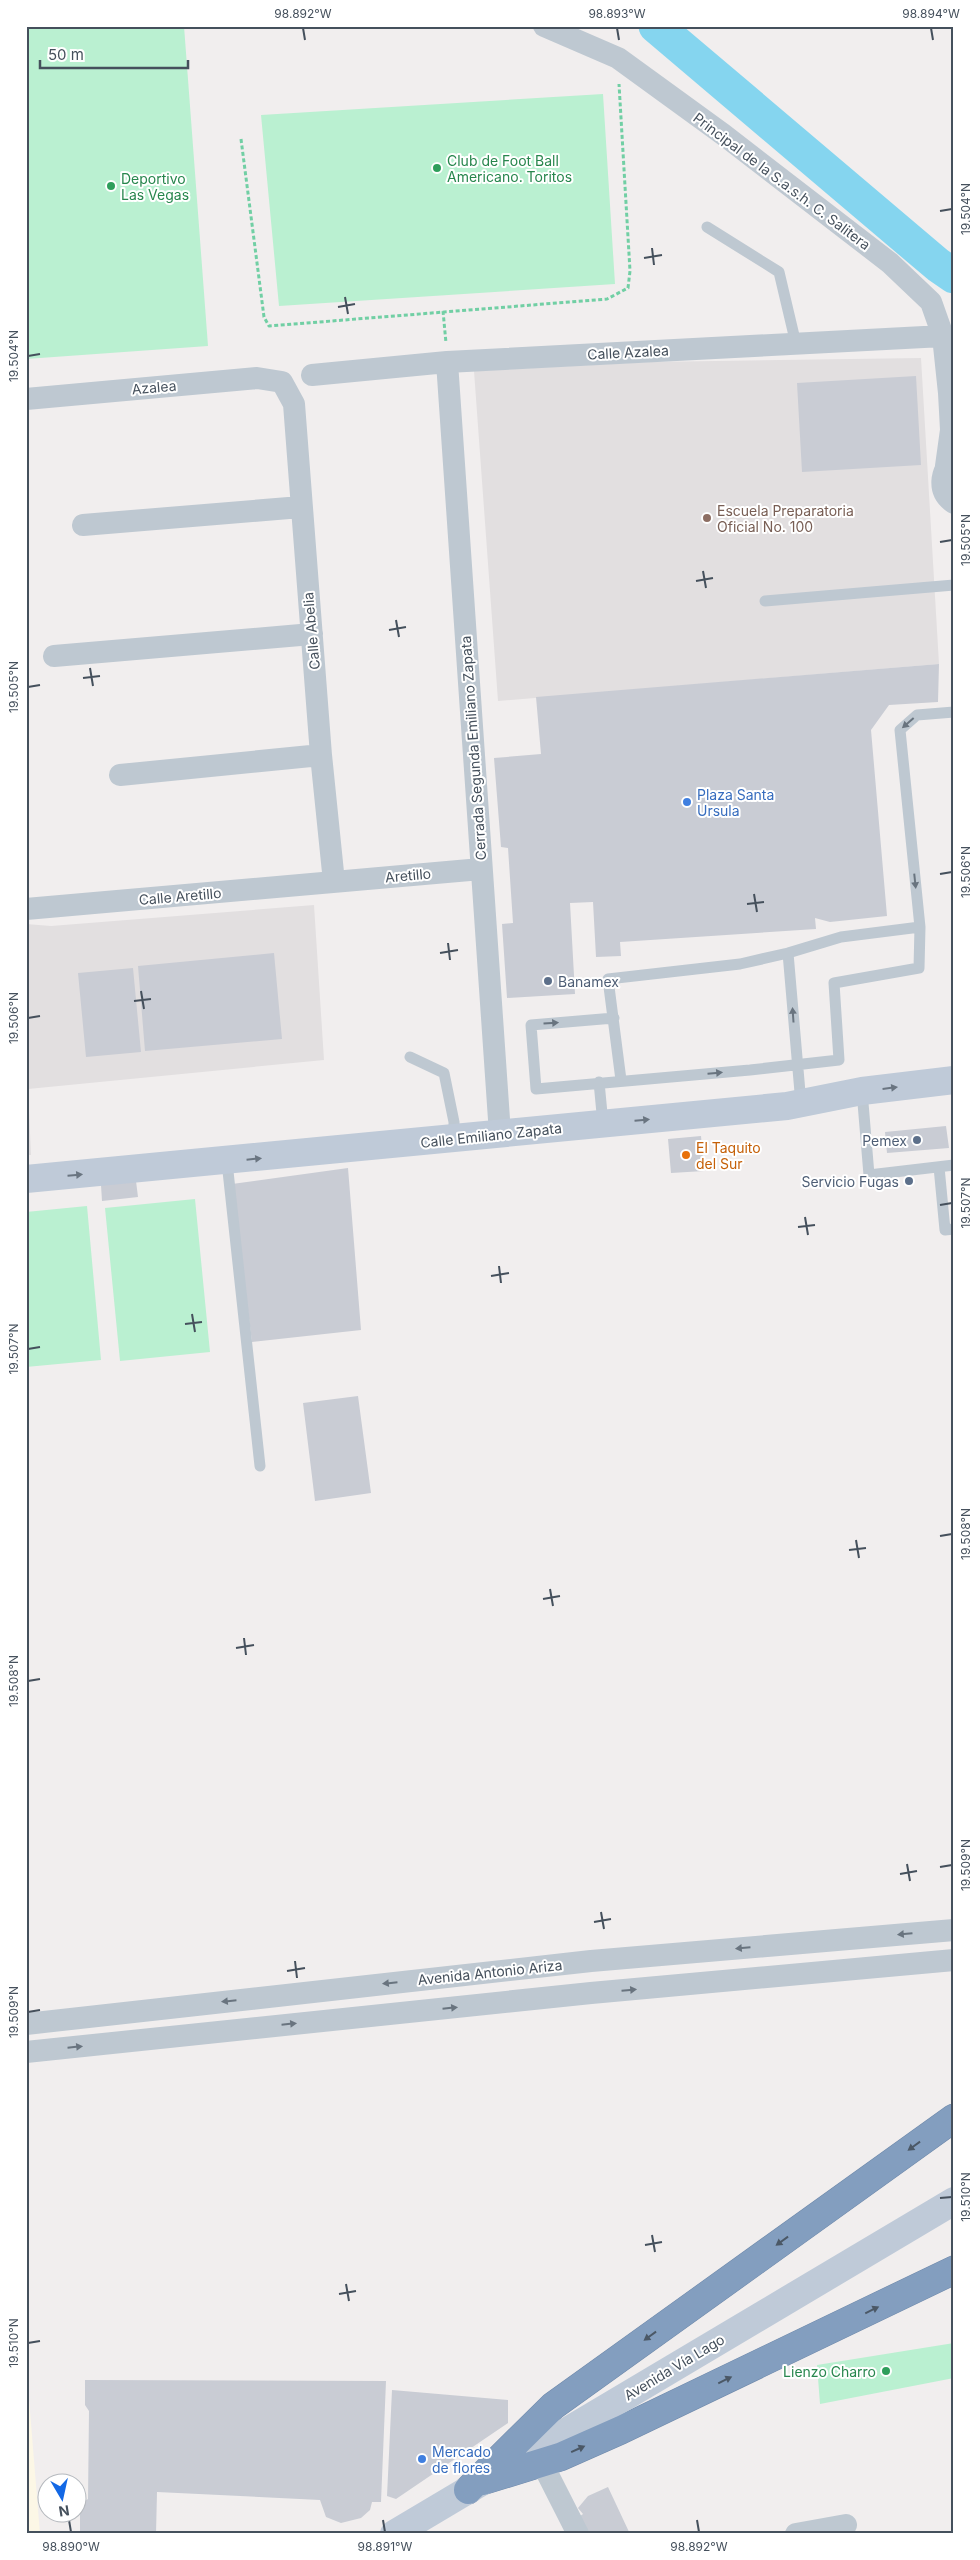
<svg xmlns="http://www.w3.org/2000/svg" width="980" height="2560" font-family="Inter,sans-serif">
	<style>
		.commercial { fill: #fcf7e6 }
		.education { fill: #e2dfe0 }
		.garden { fill: #baf0d1 }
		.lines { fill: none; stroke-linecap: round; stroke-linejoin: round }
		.river { stroke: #85d5ef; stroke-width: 35 }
		.building { fill: #c9ccd4 }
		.highway-casing { stroke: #6f89aa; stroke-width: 29 }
		.path { stroke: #71cfa4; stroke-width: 3; stroke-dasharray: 4 2.5; stroke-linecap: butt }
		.lane { stroke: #bec8d1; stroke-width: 11 }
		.street { stroke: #bec8d1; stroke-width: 22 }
		.secondary { stroke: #bfcad8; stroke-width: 28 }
		.highway { stroke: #839ebf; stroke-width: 28 }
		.oneway { fill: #69747f }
		.oneway2 { fill: #6a7581 }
		.oneway3 { fill: #4b5866 }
		.ticks { fill: none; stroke: #45505c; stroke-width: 2 }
		.leisure-dot { fill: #2e9e5b; stroke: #fff; stroke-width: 2 }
		.education-dot { fill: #8d6e63; stroke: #fff; stroke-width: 2 }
		.shop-dot { fill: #3f7fe0; stroke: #fff; stroke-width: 2 }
		.service-dot { fill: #5c6f8a; stroke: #fff; stroke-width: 2 }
		.food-dot { fill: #e8710a; stroke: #fff; stroke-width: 2 }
		.labels { text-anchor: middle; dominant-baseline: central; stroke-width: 4; stroke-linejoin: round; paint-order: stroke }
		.leisure-label { font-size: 14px; fill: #27864d; stroke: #fff; text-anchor: start }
		.street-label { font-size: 14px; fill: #45505c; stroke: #fff }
		.education-label { font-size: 14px; fill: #785e54; stroke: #fff; text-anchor: start }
		.shop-label { font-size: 14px; fill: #366cbe; stroke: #fff; text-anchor: start }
		.service-label { font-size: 14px; fill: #4e5e75; stroke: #fff; text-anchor: end }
		.food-label { font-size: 14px; fill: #c56008; stroke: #fff; text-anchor: start }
		.neatline { fill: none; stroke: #45505c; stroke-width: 2 }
		.ticks-label { font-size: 12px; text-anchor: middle; fill: #45505c }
	</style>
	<rect width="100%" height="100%" fill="#f1eeee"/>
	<path class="commercial" d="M26,2362L40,2534H26Z"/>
	<path class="education" d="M921,358L939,664L498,701L474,371L650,362Z
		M314,905L324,1060L28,1089L31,1155H26V924L51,926Z"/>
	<path class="garden" d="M26,26H184L208,346L26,359Z
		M603,94L615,284L279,306L261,115Z
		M195,1199L210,1352L120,1361L105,1208Z
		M87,1206L101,1360L26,1367V1212Z
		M954,2343V2378L820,2404L817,2365Z"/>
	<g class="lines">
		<path class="river" d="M656,26L938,265L954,276"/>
	</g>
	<path class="building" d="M916,376L921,465L802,472L797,383Z
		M939,664L938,702L889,705L871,730L887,916L830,922L815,918L816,929L620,942L621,956L596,957L593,902L570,903L575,994L507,998L502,924L513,923L508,848L501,847L494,758L541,754L536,697Z
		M274,953L282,1039L145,1051L138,966Z
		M133,968L141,1052L86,1057L78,973Z
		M946,1126L949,1148L887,1153L885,1132Z
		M701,1136L704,1171L671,1173L668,1139Z
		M348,1168L361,1330L252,1342L232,1184Z
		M136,1181L138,1197L102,1201L101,1185Z
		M358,1396L371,1493L315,1501L303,1403Z
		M85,2380L386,2381L381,2502H372L370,2510L361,2518L341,2523L326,2517L320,2500L157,2492L156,2534H80V2504L88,2499L89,2411L85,2405Z
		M392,2390L508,2400V2423L396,2499L387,2496Z
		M608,2487L630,2534H584L577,2518L583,2514L578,2508L588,2496Z"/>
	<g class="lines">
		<g class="highway-casing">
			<path id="highway" d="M482,2481L560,2457L621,2430L954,2270
				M468,2490L553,2406L954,2118"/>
		</g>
		<path class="path" d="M241,139L264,317L269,326L607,299L628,288L630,271L619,84
			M443,311L446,343"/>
		<path class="lane" d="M707,227L779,272L796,344
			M765,601L954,585
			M788,953L801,1104
			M614,1018L531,1025L536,1089L750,1070L839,1060L834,983L919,968L920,927L900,730L917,715L954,712
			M410,1057L444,1073L454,1122V1139
			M621,1080L608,979L740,964L788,953L841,937L920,927
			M599,1082L603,1124
			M862,1091L869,1175L954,1165
			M227,1162L260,1466
			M939,1167L945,1230L954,1229"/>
		<path class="street" d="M544,26L618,58L724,135L890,263L931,302L943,336L949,393L951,430L946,466
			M447,362L500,1134
			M312,375L447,362L943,336
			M26,399L257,378L282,382L294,404L321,755L334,882
			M954,459C940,471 937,492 954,503
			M83,525L301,507
			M54,656L312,634
			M120,775L321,755
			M26,909L481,869
			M26,2024L591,1961L954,1930
			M26,2052L591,1993L954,1960
			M542,2463L578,2534
			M796,2534L846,2525"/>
		<path class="secondary" d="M26,1179L787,1106L862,1091L954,1080
			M394,2534L954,2201"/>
		<use href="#highway" class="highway"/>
	</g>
	<defs><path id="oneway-solid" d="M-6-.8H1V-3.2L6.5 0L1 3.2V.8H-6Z" transform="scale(1.25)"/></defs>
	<g class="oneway">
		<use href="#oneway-solid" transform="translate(908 723) rotate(139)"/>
		<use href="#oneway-solid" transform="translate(915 881) rotate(84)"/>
		<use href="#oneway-solid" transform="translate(793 1015) rotate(-94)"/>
		<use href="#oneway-solid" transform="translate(551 1023) rotate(-4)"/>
		<use href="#oneway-solid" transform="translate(715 1073) rotate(-5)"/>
		<use href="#oneway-solid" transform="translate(905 1934) rotate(175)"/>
		<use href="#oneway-solid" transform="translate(743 1948) rotate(175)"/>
		<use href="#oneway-solid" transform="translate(390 1983) rotate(174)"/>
		<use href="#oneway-solid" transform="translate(629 1990) rotate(-5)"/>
		<use href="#oneway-solid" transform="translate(229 2001) rotate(174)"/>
		<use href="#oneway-solid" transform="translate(450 2008) rotate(-6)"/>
		<use href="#oneway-solid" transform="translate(289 2024) rotate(-6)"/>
		<use href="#oneway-solid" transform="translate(75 2047) rotate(-6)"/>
	</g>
	<g class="oneway2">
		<use href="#oneway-solid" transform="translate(890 1088) rotate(-7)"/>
		<use href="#oneway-solid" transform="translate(642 1120) rotate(-5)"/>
		<use href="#oneway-solid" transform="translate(254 1159) rotate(-6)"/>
		<use href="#oneway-solid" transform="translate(75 1175) rotate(-5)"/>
	</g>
	<g class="oneway3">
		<use href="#oneway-solid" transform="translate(914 2146) rotate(144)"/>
		<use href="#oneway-solid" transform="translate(782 2241) rotate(144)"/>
		<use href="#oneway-solid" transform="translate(872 2310) rotate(-26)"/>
		<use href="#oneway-solid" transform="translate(650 2336) rotate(144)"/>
		<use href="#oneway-solid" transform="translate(725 2380) rotate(-26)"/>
		<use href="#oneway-solid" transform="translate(578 2449) rotate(-24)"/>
	</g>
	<path class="ticks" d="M303,28L305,40M617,28L619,40M931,28L933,40M940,211L952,209M652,248L654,265M644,258L662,255M345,297L348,314M338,307L355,304M28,356L40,354M940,542L952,540M703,571L706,588M696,581L713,578M396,620L399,637M389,630L406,627M90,668L93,686M83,678L100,676M28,687L40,685M940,874L952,872M754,894L757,912M747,904L764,902M448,943L450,960M440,953L458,950M141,991L144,1009M134,1001L151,999M28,1018L40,1016M940,1205L952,1203M805,1217L808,1235M798,1227L815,1225M499,1266L501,1283M491,1276L509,1273M192,1314L195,1332M185,1324L202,1322M28,1349L40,1347M940,1536L952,1534M856,1540L859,1558M849,1550L866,1548M550,1589L553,1606M543,1599L560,1596M244,1638L246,1655M236,1648L254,1645M28,1681L40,1679M907,1864L910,1881M940,1867L952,1865M900,1874L917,1871M601,1912L604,1929M594,1922L611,1919M295,1961L297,1978M287,1971L305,1968M28,2012L40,2010M940,2198L952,2197M652,2235L655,2252M645,2245L662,2242M346,2284L349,2301M339,2294L356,2291M28,2343L40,2341M69,2520L71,2532M383,2520L385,2532M697,2520L699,2532"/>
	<g class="leisure-dot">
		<circle cx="437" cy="168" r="5"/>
		<circle cx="111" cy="186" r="5"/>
		<circle cx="886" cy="2371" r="5"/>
	</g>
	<circle class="education-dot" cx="707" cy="518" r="5"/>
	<g class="shop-dot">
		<circle cx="687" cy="802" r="5"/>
		<circle cx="422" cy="2459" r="5"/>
	</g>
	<g class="service-dot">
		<circle cx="548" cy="981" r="5"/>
		<circle cx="917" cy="1140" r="5"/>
		<circle cx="909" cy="1181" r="5"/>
	</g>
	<circle class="food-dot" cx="686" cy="1155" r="5"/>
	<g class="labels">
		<g class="leisure-label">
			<text x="447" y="160">Club de Foot Ball<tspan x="447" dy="16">Americano. Toritos</tspan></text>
			<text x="121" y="178">Deportivo<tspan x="121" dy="16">Las Vegas</tspan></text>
			<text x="876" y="2371" text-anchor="end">Lienzo Charro</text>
		</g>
		<g class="street-label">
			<text transform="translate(782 181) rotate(37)">Principal de la S.a.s.h. C. Salitera</text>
			<text transform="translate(628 352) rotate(-3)">Calle Azalea</text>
			<text transform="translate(154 387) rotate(-5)">Azalea</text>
			<text transform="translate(311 631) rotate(-95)">Calle Abelia</text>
			<text transform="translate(473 748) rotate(-94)">Cerrada Segunda Emiliano Zapata</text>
			<text transform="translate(408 875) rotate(-5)">Aretillo</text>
			<text transform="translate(180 896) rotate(-5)">Calle Aretillo</text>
			<text transform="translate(491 1135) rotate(-6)">Calle Emiliano Zapata</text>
			<text transform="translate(490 1972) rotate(-6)">Avenida Antonio Ariza</text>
			<text transform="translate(674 2367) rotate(-31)">Avenida Vía Lago</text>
		</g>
		<g class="education-label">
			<text x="717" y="510">Escuela Preparatoria<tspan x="717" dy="16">Oficial No. 100</tspan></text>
		</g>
		<g class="shop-label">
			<text x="697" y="794">Plaza Santa<tspan x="697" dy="16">Ursula</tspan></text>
			<text x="432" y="2451">Mercado<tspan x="432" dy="16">de flores</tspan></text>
		</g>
		<g class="service-label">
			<text x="558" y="981" text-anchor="start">Banamex</text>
			<text x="907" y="1140">Pemex</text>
			<text x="899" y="1181">Servicio Fugas</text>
		</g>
		<g class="food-label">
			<text x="696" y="1147">El Taquito<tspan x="696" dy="16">del Sur</tspan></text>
		</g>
	</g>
	<rect width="980" height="2560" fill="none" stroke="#ffffff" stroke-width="55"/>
	<g transform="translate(62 2498) rotate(171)"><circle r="24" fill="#ffffff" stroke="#b5b9be"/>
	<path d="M0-4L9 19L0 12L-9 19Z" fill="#1368e5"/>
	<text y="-8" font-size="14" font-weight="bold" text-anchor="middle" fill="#45505c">N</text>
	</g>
	<path d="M40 60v8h148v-8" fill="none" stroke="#45505c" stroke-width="2.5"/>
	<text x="48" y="60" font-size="15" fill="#45505c" stroke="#ffffff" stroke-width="4" paint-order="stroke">50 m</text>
	<rect x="28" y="28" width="924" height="2504" class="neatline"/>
	<g class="ticks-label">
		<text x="303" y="18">98.892°W</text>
		<text x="617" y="18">98.893°W</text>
		<text x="931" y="18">98.894°W</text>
		<text transform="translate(966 209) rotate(-90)" y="4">19.504°N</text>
		<text transform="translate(14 356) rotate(-90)" y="4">19.504°N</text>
		<text transform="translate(966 540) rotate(-90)" y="4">19.505°N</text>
		<text transform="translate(14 687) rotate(-90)" y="4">19.505°N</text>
		<text transform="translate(966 872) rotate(-90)" y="4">19.506°N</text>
		<text transform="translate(14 1018) rotate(-90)" y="4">19.506°N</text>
		<text transform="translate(966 1203) rotate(-90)" y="4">19.507°N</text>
		<text transform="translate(14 1349) rotate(-90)" y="4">19.507°N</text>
		<text transform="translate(966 1534) rotate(-90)" y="4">19.508°N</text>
		<text transform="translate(14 1681) rotate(-90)" y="4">19.508°N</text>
		<text transform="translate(966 1865) rotate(-90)" y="4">19.509°N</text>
		<text transform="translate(14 2012) rotate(-90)" y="4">19.509°N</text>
		<text transform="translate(966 2197) rotate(-90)" y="4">19.510°N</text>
		<text transform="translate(14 2343) rotate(-90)" y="4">19.510°N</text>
		<text x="71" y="2551">98.890°W</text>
		<text x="385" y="2551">98.891°W</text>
		<text x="699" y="2551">98.892°W</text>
	</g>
</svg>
